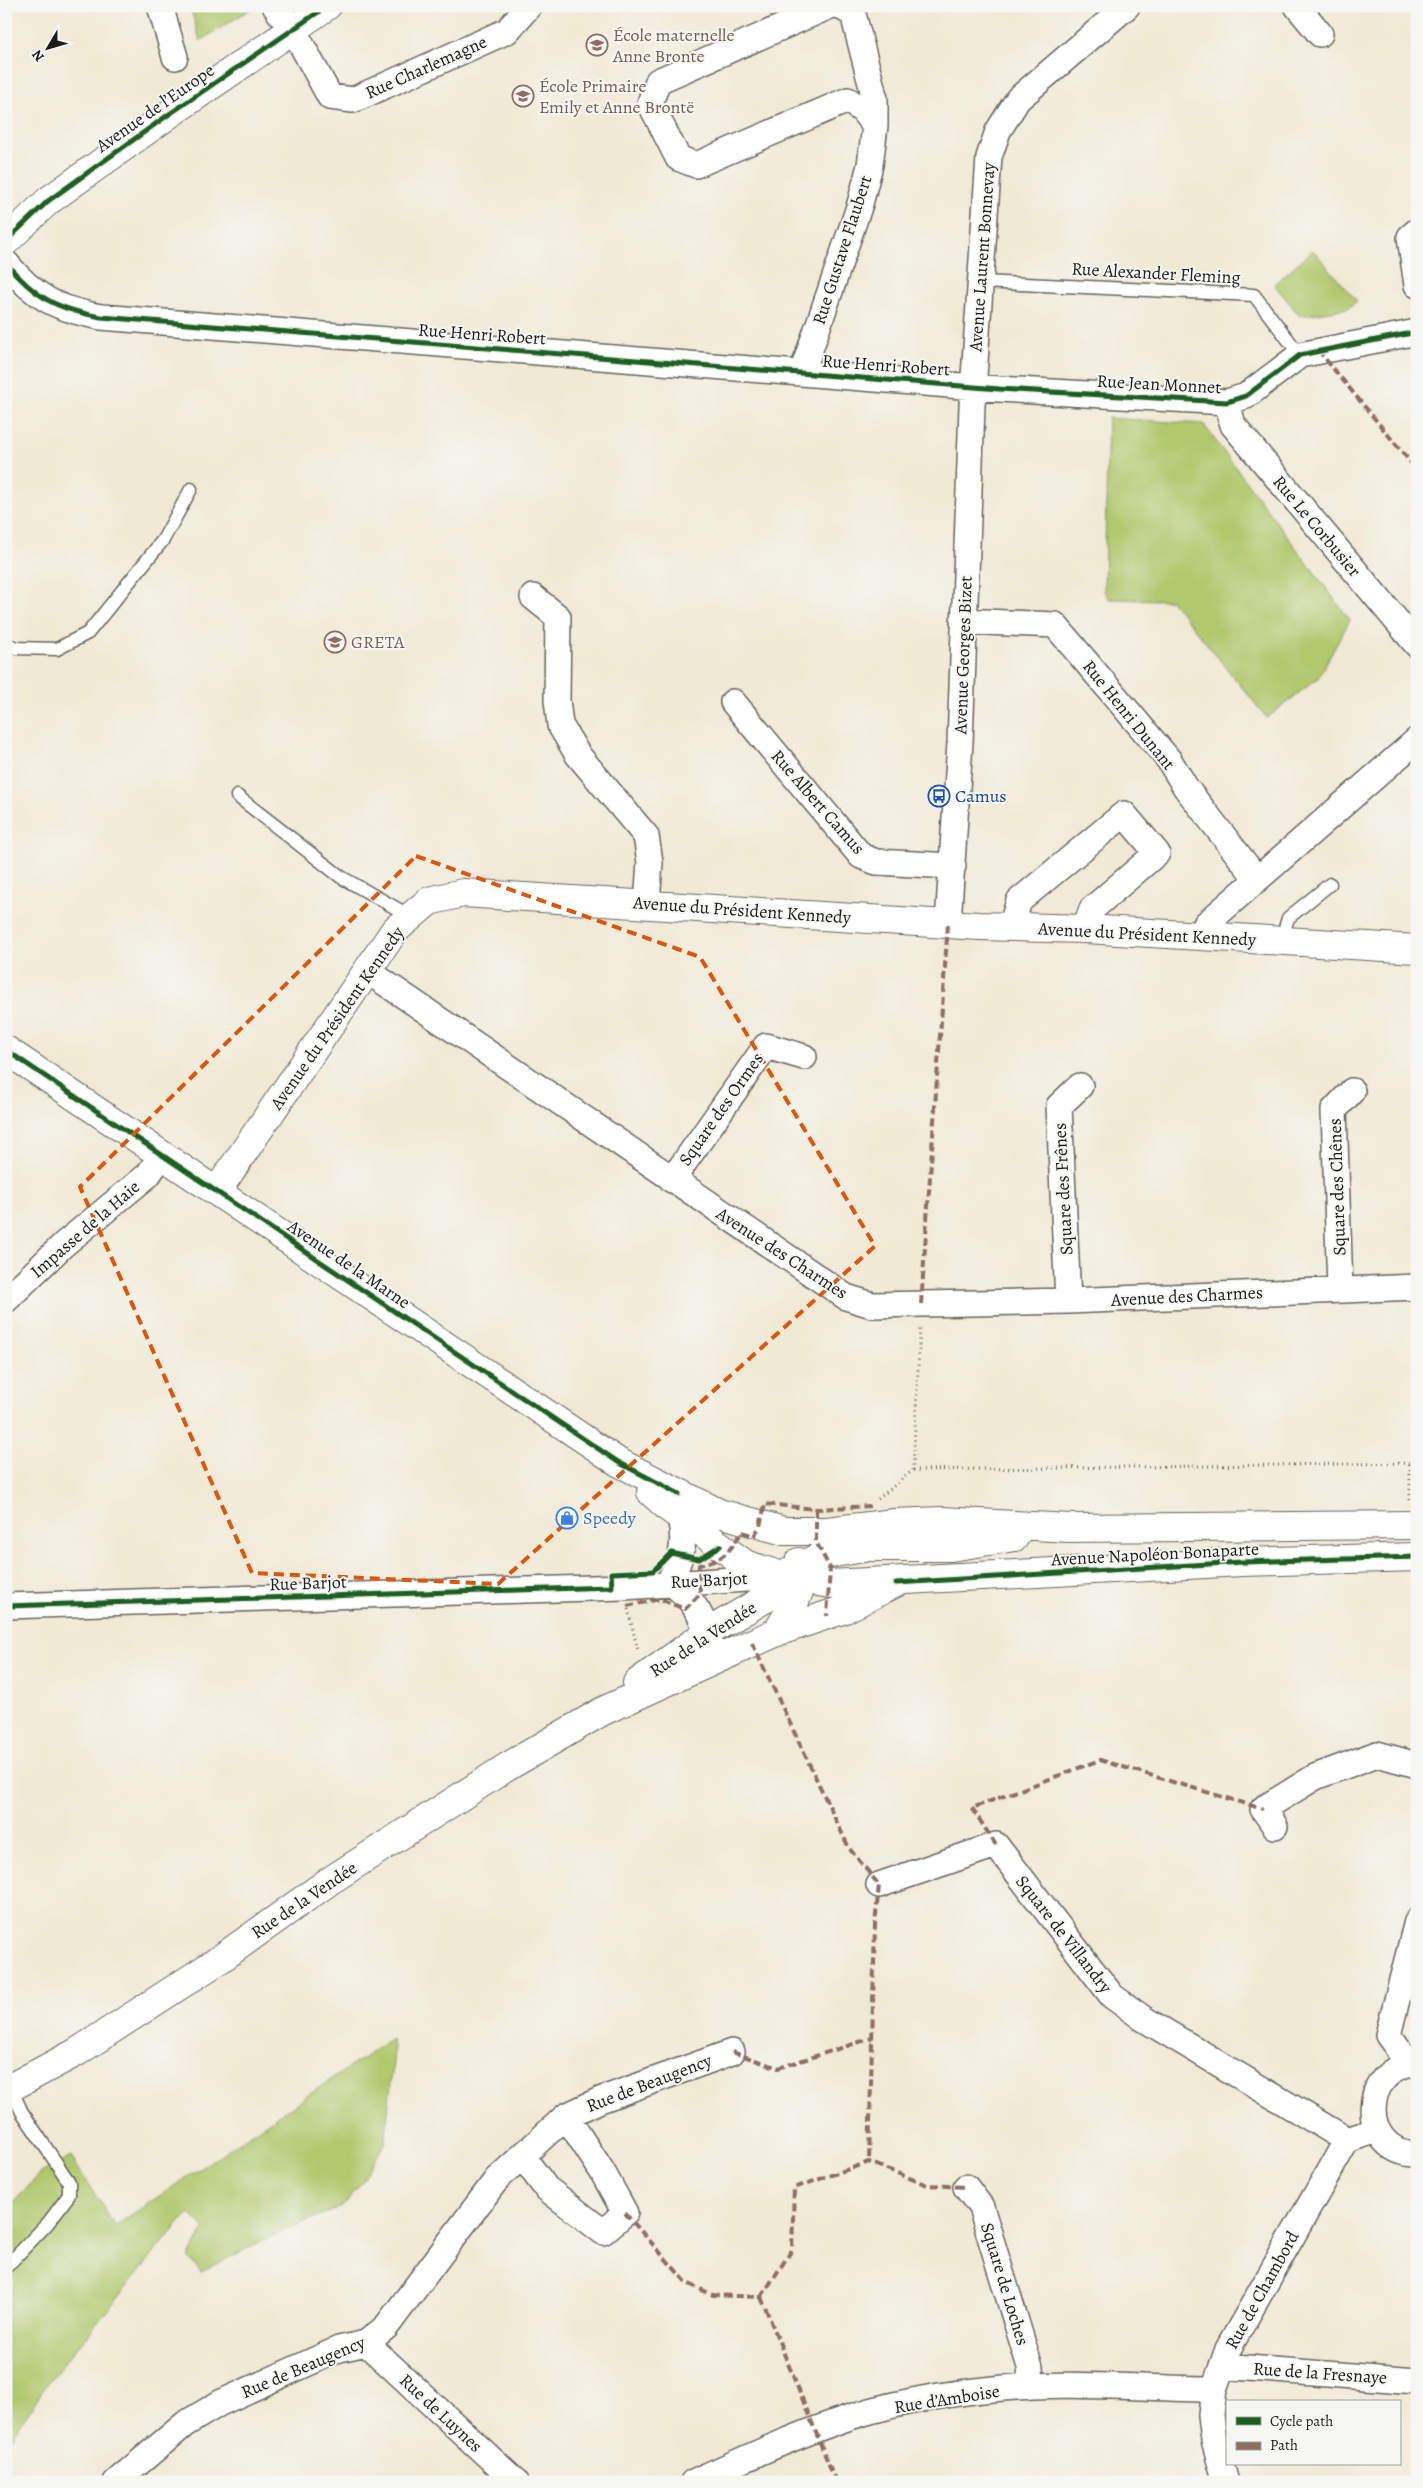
<svg xmlns="http://www.w3.org/2000/svg" width="1423" height="2488" font-family="Alegreya,serif">
	<style>
		.green { fill: #b1c86d; stroke: #667244 }
		.lines { fill: none; stroke-linecap: round; stroke-linejoin: round }
		.service-casing { stroke: #66645c; stroke-width: 15 }
		.minor-casing { stroke: #66645c; stroke-width: 28 }
		.tertiary-casing { stroke: #66645c; stroke-width: 30 }
		.secondary-casing { stroke: #66645c; stroke-width: 30 }
		.path { stroke: #66645c; stroke-width: 3; stroke-dasharray: 1 4; stroke-linecap: butt }
		.service { stroke: #fff; stroke-width: 12 }
		.minor { stroke: #fff; stroke-width: 25 }
		.tertiary { stroke: #fff; stroke-width: 28 }
		.secondary { stroke: #fff; stroke-width: 28 }
		.quiet { stroke: #8d6e63; stroke-width: 4; stroke-dasharray: 8 4; stroke-linecap: butt }
		.cycleway-casing { stroke: #f6f6f2; stroke-width: 8 }
		.cycleway { stroke: #1b5e20; stroke-width: 5 }
		.marked { fill: none; stroke: #de560d; stroke-width: 4; stroke-dasharray: 10 6; stroke-linejoin: round }
		.labels { text-anchor: middle; dominant-baseline: central; stroke-width: 4; stroke-linejoin: round; paint-order: stroke }
		.education-label { font-size: 18px; fill: #785e54; stroke: #f6f6f2; text-anchor: start }
		.street-label { font-size: 18px; fill: #1c1c1c; stroke: #f6f6f2 }
		.transit-label { font-size: 18px; fill: #164399; stroke: #f6f6f2; text-anchor: start }
		.shop-label { font-size: 18px; fill: #366cbe; stroke: #f6f6f2; text-anchor: start }
	</style>
	<rect width="100%" height="100%" fill="#f6f6f2"/>
	<filter id="ink" filterUnits="userSpaceOnUse"><feTurbulence type="fractalNoise" baseFrequency=".02" numOctaves="2"/><feDisplacementMap in="SourceGraphic" scale="10" xChannelSelector="R" yChannelSelector="G"/><feConvolveMatrix kernelMatrix="1 2 1 2 8 2 1 2 1" color-interpolation-filters="sRGB"/></filter>
	<filter id="wash" filterUnits="userSpaceOnUse"><feTurbulence type="fractalNoise" baseFrequency=".0096" numOctaves="4" result="noise"/><feDisplacementMap in="SourceGraphic" scale="20" xChannelSelector="R" yChannelSelector="G"/><feGaussianBlur stdDeviation="1.12" result="paint"/><feColorMatrix in="noise" values="0 0 0 0 0 0 0 0 0 0 0 0 0 0 0 0 0 1.4 0 .05"/><feComposite in="paint" operator="in"/></filter>
	<g filter="url(#wash)">
		<rect width="100%" height="100%" fill="#f0e9d4"/>
		<path class="green" d="M190,6H251L252,8L200,41Z
			M1313,250L1357,301L1348,308L1300,316L1274,284Z
			M1108,418L1203,424L1350,620L1318,678L1267,718L1171,600L1109,599L1104,591Z
			M391,2039L394,2051L385,2143L361,2183L343,2206L278,2233L201,2272L188,2258L205,2229L190,2214L179,2223L47,2384L6,2445V2210L41,2173L71,2157L115,2226Z"/>
	</g>
	<g filter="url(#ink)">
		<g class="lines">
			<g class="service-casing">
				<path id="service" d="M981,282L1254,295L1300,355
					M6,644L17,648L57,649L88,633L163,540L191,489
					M237,796L341,877L410,916
					M1281,942L1288,918L1330,884
					M6,2267L48,2223L69,2195V2182L22,2112L10,2087"/>
			</g>
			<g class="minor-casing">
				<path id="minor" d="M160,6L175,57
					M275,6L300,42L330,97L353,100L507,31L529,6
					M830,6L658,81L650,103L678,158L696,165L848,100L862,110L875,126
					M1297,6L1320,34
					M1417,231L1410,237L1417,285
					M6,263C35,298 57,309 101,317L999,389L1227,402L1246,396L1300,355L1417,332
					M802,373L860,204L870,165L875,126V99L853,14L840,6
					M1227,402L1233,425L1417,645
					M533,597L558,617L557,700L560,725L578,755L646,836L650,862L647,903
					M963,621L1055,625L1169,760L1186,788L1257,879
					M733,702L861,856L876,862L953,866
					M948,923L960,743L972,406L989,157L998,131L1018,99L1127,6
					M1011,927L1019,901L1124,814L1157,853L1092,909L1085,929
					M1203,936L1206,924L1417,740
					M369,972L846,1297L872,1305L1068,1301L1417,1287
					M672,1180L766,1046L804,1057
					M1340,1289L1334,1110L1352,1091
					M6,1300L63,1245L148,1175L161,1156
					M1068,1301L1059,1106L1080,1086
					M680,1517C686,1545 682,1557 669,1582C695,1598 706,1622 712,1651
					M6,1606L623,1587L777,1577
					M1275,1826L1263,1809L1315,1777L1377,1754L1417,1765
					M879,1885L996,1845L1112,1996L1144,2019L1347,2140
					M1409,2064L1388,2035L1417,1921
					M1417,2064C1358,2066 1359,2154 1417,2154
					M522,2156L546,2188L603,2232L625,2213L602,2171L566,2116
					M966,2187L981,2207L1030,2367L1031,2386
					M366,2343L516,2482
					M1222,2366L1417,2381
					M116,2482L185,2424L220,2403L339,2349L366,2343L386,2327L497,2179L566,2116L600,2100L732,2052
					M693,2482C744,2459 797,2435 850,2417C906,2399 974,2389 1033,2386C1093,2383 1154,2389 1214,2389
					M1226,2482L1214,2440L1211,2415L1214,2389L1228,2349L1347,2140L1377,2130"/>
			</g>
			<g class="tertiary-casing">
				<path id="tertiary" d="M217,1191L395,930L429,901L463,893L979,926L1085,929L1417,949"/>
			</g>
			<g class="secondary-casing">
				<path id="secondary" d="M6,241L48,201L168,115L327,6
					M6,1050L618,1462L719,1513L784,1531H827L894,1523L942,1521L1070,1528L1417,1525
					M651,1492L670,1509L745,1564L782,1576L830,1584L1242,1562L1417,1557
					M777,1632C789,1612 809,1586 799,1562
					M637,1683L708,1632L768,1597L782,1576L823,1555L869,1547H951L1015,1537
					M6,2090L77,2052L216,1962L328,1882L507,1767L603,1711L777,1632L845,1609L896,1583"/>
			</g>
			<path class="path" d="M1410,1464V1500
				M913,1470L1417,1463
				M878,1499L913,1470L920,1327
				M628,1609L638,1651"/>
			<use href="#service" class="service"/>
			<use href="#minor" class="minor"/>
			<use href="#tertiary" class="tertiary"/>
			<use href="#secondary" class="secondary"/>
			<path class="quiet" d="M1318,350L1417,470
				M921,1304L948,923
				M816,1509V1542L830,1568L827,1616
				M627,1606L660,1599L685,1609L700,1594L699,1565C724,1560 728,1553 742,1532L754,1536L760,1526L765,1504L816,1509L870,1506
				M752,1643L849,1848L879,1885L875,1925L869,2162
				M996,1845L972,1808L1100,1760L1263,1809
				M732,2052L778,2068L872,2038
				M625,2213L687,2283L713,2295L761,2297
				M761,2297L792,2250L794,2188L869,2162L927,2185L966,2187
				M761,2297L836,2482"/>
			<g class="cycleway-casing">
				<path id="cycleway" d="M6,241L48,201L168,115L327,6
					M6,263C35,298 57,309 101,317L999,389L1227,402L1246,396L1300,355L1417,332
					M6,1050L618,1462L679,1494
					M896,1583L1242,1562L1417,1557
					M6,1606L612,1587L611,1573L653,1571L671,1553L699,1559L720,1546"/>
			</g>
			<use href="#cycleway" class="cycleway"/>
		</g>
	</g>
	<path class="marked" d="M416,856L700,957L875,1246L498,1584L252,1573L80,1187Z"/>
	<defs>
		<g id="school-ring" transform="scale(1.125)"><circle r="9.5" fill="#f6f6f2" stroke="#8d6e63" stroke-width="1.5"/><path d="M0-5L7-2L0 1L-7-2ZM-4 1L0 2.5L4 1V4Q0 6-4 4Z" fill="#8d6e63"/></g>
		<g id="university-ring" transform="scale(1.125)"><circle r="9.5" fill="#f6f6f2" stroke="#8d6e63" stroke-width="1.5"/><path d="M0-5L7-2L0 1L-7-2ZM-4 1L0 2.5L4 1V4Q0 6-4 4Z" fill="#8d6e63"/></g>
		<g id="bus-ring" transform="scale(1.125)"><circle r="9.5" fill="#f6f6f2" stroke="#1a4fb4" stroke-width="1.5"/><path d="M-5-6H5V4H4V6H2V4H-2V6H-4V4H-5ZM-3.5-4V0h7V-4ZM-3.5 1.2v1.5H-2V1.2ZM2 1.2v1.5H3.5V1.2Z" fill="#1a4fb4"/></g>
		<g id="shop-ring" transform="scale(1.125)"><circle r="9.5" fill="#f6f6f2" stroke="#3f7fe0" stroke-width="1.5"/><path d="M-5-2.5h2.3a2.7 3.5 0 0 1 5.4 0H5L5.5 6h-11ZM-1.5-2.5h3a1.5 2.3 0 0 0-3 0Z" fill="#3f7fe0"/></g>
	</defs>
	<g fill-rule="evenodd">
		<use href="#school-ring" x="597" y="45"/>
		<use href="#school-ring" x="523" y="96"/>
		<use href="#university-ring" x="335" y="642"/>
		<use href="#bus-ring" x="939" y="796"/>
		<use href="#shop-ring" x="567" y="1518"/>
	</g>
	<g class="labels">
		<g class="education-label">
			<text x="613" y="35">École maternelle<tspan x="613" dy="21">Anne Bronte</tspan></text>
			<text x="539" y="86">École Primaire<tspan x="539" dy="21">Emily et Anne Brontë</tspan></text>
			<text x="351" y="642">GRETA</text>
		</g>
		<g class="street-label">
			<text transform="translate(426 67) rotate(-24)">Rue Charlemagne</text>
			<text transform="translate(155 108) rotate(-35)">Avenue de l’Europe</text>
			<text transform="translate(842 250) rotate(-72)">Rue Gustave Flaubert</text>
			<text transform="translate(982 257) rotate(-86)">Avenue Laurent Bonnevay</text>
			<text transform="translate(1156 273) rotate(3)">Rue Alexander Fleming</text>
			<text transform="translate(482 334) rotate(4)">Rue Henri Robert</text>
			<text transform="translate(886 365) rotate(4)">Rue Henri Robert</text>
			<text transform="translate(1159 384) rotate(3)">Rue Jean Monnet</text>
			<text transform="translate(1317 526) rotate(50)">Rue Le Corbusier</text>
			<text transform="translate(963 655) rotate(-88)">Avenue Georges Bizet</text>
			<text transform="translate(1129 715) rotate(51)">Rue Henri Dunant</text>
			<text transform="translate(818 802) rotate(49)">Rue Albert Camus</text>
			<text transform="translate(742 910) rotate(4)">Avenue du Président Kennedy</text>
			<text transform="translate(1147 934) rotate(3)">Avenue du Président Kennedy</text>
			<text transform="translate(337 1018) rotate(-55)">Avenue du Président Kennedy</text>
			<text transform="translate(721 1109) rotate(-55)">Square des Ormes</text>
			<text transform="translate(1337 1187) rotate(-92)">Square des Chênes</text>
			<text transform="translate(1063 1189) rotate(-93)">Square des Frênes</text>
			<text transform="translate(85 1229) rotate(-41)">Impasse de la Haie</text>
			<text transform="translate(782 1253) rotate(33)">Avenue des Charmes</text>
			<text transform="translate(349 1264) rotate(34)">Avenue de la Marne</text>
			<text transform="translate(1187 1296) rotate(-3)">Avenue des Charmes</text>
			<text transform="translate(1155 1554) rotate(-3)">Avenue Napoléon Bonaparte</text>
			<text transform="translate(709 1580) rotate(-3)">Rue Barjot</text>
			<text transform="translate(308 1583) rotate(-2)">Rue Barjot</text>
			<text transform="translate(703 1639) rotate(-33)">Rue de la Vendée</text>
			<text transform="translate(304 1900) rotate(-34)">Rue de la Vendée</text>
			<text transform="translate(1064 1934) rotate(52)">Square de Villandry</text>
			<text transform="translate(649 2083) rotate(-21)">Rue de Beaugency</text>
			<text transform="translate(1005 2284) rotate(73)">Square de Loches</text>
			<text transform="translate(1262 2290) rotate(-61)">Rue de Chambord</text>
			<text transform="translate(303 2367) rotate(-23)">Rue de Beaugency</text>
			<text transform="translate(1320 2373) rotate(4)">Rue de la Fresnaye</text>
			<text transform="translate(947 2399) rotate(-9)">Rue d’Amboise</text>
			<text transform="translate(441 2413) rotate(43)">Rue de Luynes</text>
		</g>
		<g class="transit-label">
			<text x="955" y="796">Camus</text>
		</g>
		<g class="shop-label">
			<text x="583" y="1518">Speedy</text>
		</g>
	</g>
	<rect width="1423" height="2488" fill="none" stroke="#f6f6f2" stroke-width="25"/>
	<rect x="1226" y="2400" width="175" height="65" fill="#f6f6f2" stroke="#9f9f9c"/>
	<rect x="1236" y="2417" width="25" height="8" fill="#1b5e20" stroke="#9f9f9c"/>
	<text x="1270" y="2426" font-size="15" fill="#1c1c1c">Cycle path</text>
	<rect x="1236" y="2442" width="25" height="8" fill="#8d6e63" stroke="#9f9f9c"/>
	<text x="1270" y="2450" font-size="15" fill="#1c1c1c">Path</text>
	<g transform="translate(48 48) rotate(232)" stroke="#f6f6f2" stroke-width="4" paint-order="stroke">
	<path d="M0-4L9 19L0 12L-9 19Z" fill="#1c1c1c"/>
	<text y="-8" font-size="14" font-weight="bold" text-anchor="middle" fill="#1c1c1c">N</text>
	</g>
</svg>
